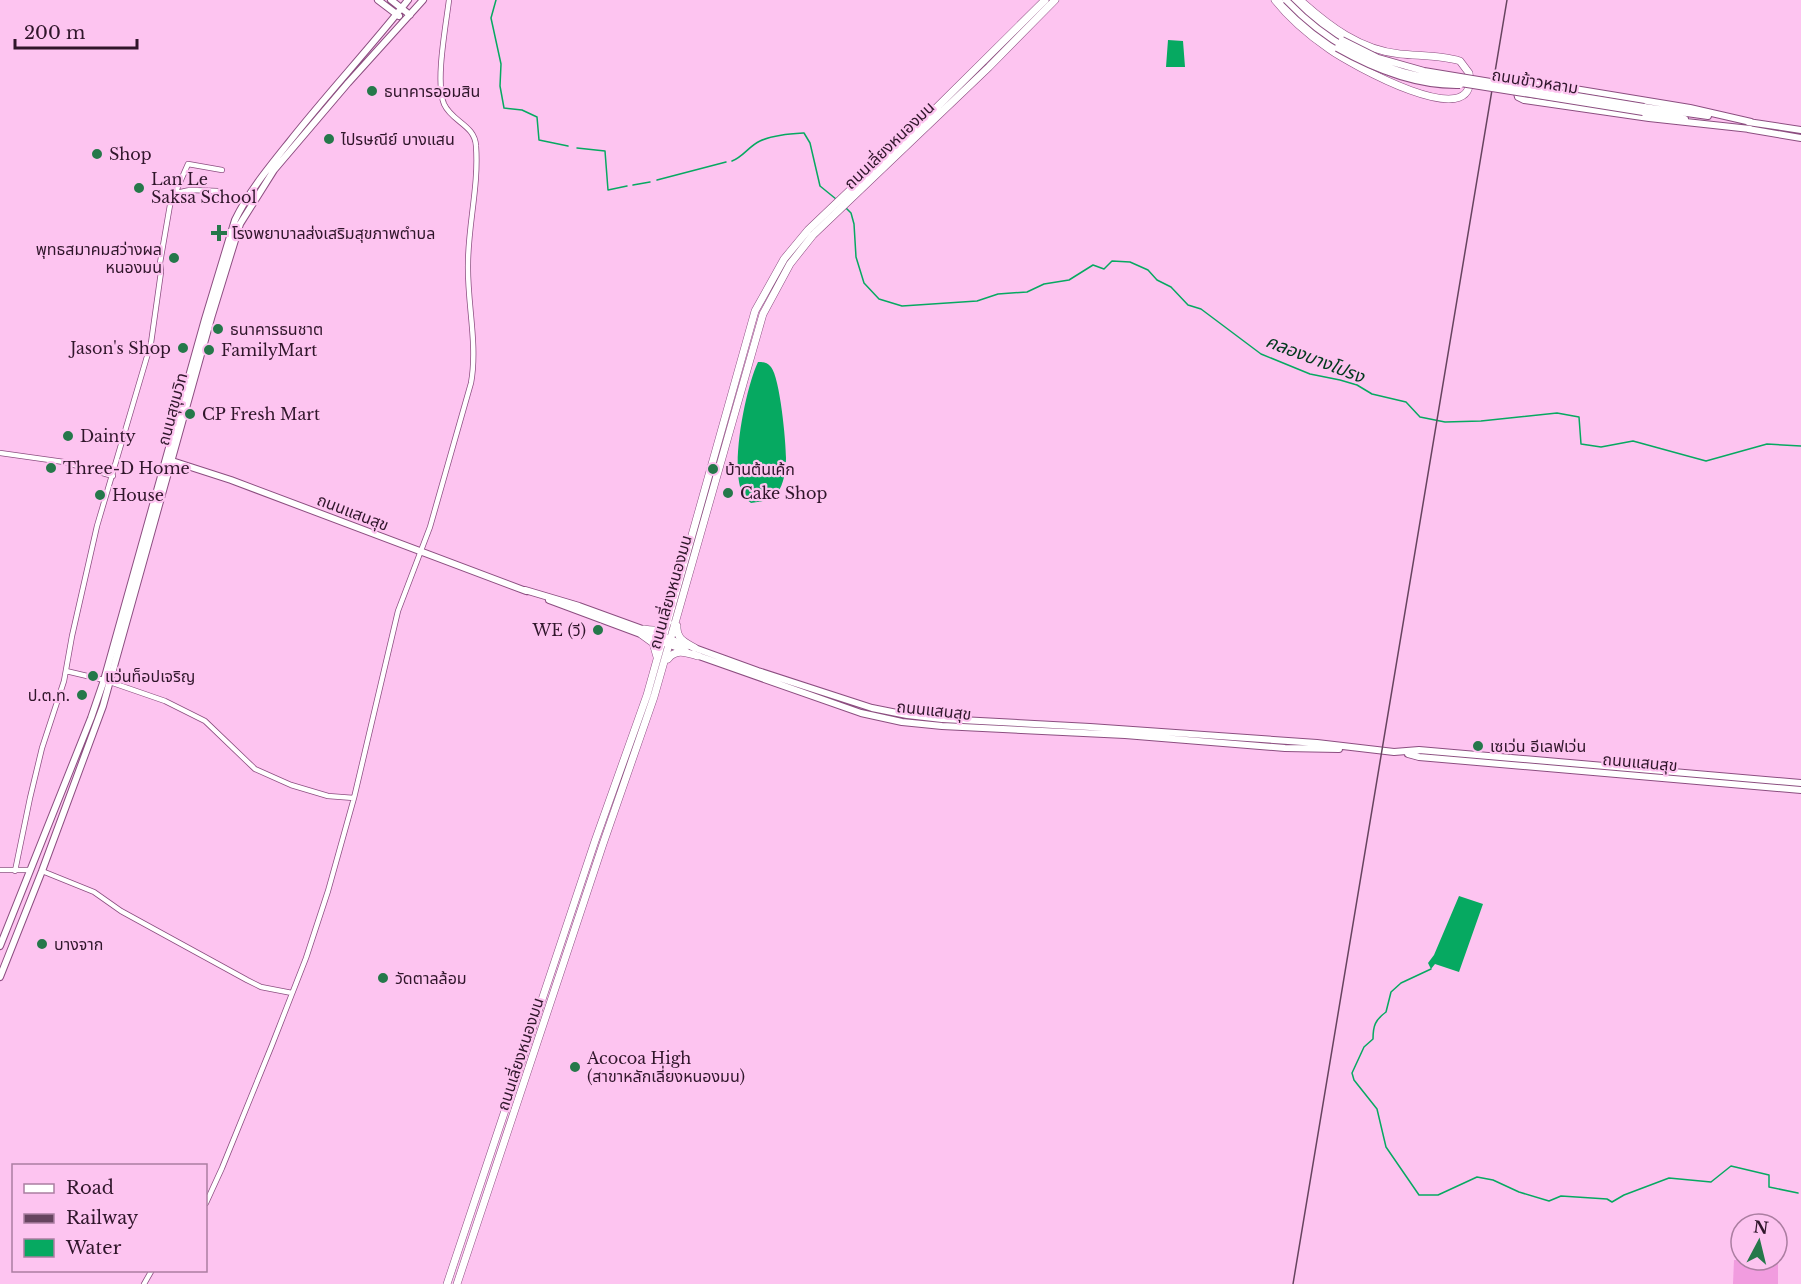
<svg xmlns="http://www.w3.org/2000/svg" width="1801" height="1284" font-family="'Libre Baskerville','Noto Sans Thai',serif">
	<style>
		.green { fill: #f19cdf }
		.water { fill: #06a961 }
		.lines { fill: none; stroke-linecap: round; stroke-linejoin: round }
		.stream { stroke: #06a961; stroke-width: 1.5 }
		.minor-casing { stroke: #8c4e80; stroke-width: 6 }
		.major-casing { stroke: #8c4e80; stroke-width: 8 }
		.highway-casing { stroke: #8c4e80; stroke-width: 8 }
		.minor { stroke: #fff; stroke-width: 4.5 }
		.major { stroke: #fff; stroke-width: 6 }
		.highway { stroke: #fff; stroke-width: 7 }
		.rail { stroke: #66445f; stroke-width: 1.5 }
		.major-bridge-casing { stroke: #8c4e80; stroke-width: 8; stroke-linecap: butt }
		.major-bridge { stroke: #fff; stroke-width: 6 }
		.poi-dot { fill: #25784a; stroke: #fdc4f0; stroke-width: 2 }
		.labels { text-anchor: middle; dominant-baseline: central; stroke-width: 4.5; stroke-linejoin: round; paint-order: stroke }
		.street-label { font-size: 16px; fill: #30162b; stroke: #fdc4f0 }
		.poi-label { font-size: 16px; fill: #30162b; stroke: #fdc4f0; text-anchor: start }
		.water-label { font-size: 18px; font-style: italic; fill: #00391d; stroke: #fdc4f0 }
	</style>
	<rect width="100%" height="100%" fill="#fdc4f0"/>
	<path class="green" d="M1734,1260L1778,1262V1284H1733Z"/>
	<path class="water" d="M1168,40L1183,41L1185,67H1166Z
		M758,362C763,362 767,362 771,367C780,378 786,441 786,458C786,469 784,485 777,493C770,501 760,502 751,503C749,501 745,499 744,496C728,472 746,387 758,362Z
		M1459,896L1483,904L1459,972L1435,964L1431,969L1428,963L1434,955Z"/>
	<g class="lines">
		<path class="stream" d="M496,0L491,18L501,64L500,86L504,108L522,110L537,117L539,140L568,146
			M577,148L605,151L608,190L627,186
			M732,161C743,157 749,146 760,141C773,135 789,134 804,133L810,143L820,186L836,199
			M657,180L726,162
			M633,185L650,182
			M846,208L851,213L854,224L856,257L864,283L879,299L902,306L977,301L998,294L1027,292L1044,284L1069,280L1093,265L1104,269L1112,261L1130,262L1148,270L1157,280L1171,287L1188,305L1201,309L1261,354L1310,374L1340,380L1357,385L1372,394L1406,402L1420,417L1445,422L1481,421L1557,413L1579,417L1581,444L1601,447L1633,441L1706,461L1767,444L1801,446
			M1431,969L1401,983L1391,992L1386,1012C1375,1020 1373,1026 1373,1039L1364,1047L1352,1073L1354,1080L1377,1109L1386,1147L1419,1195H1438L1477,1177L1493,1180L1519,1192L1549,1201L1561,1196L1607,1199L1612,1202L1624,1195L1669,1178L1711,1182L1731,1166L1769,1175V1187L1798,1193"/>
		<g class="minor-casing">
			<path id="minor" d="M176,193L190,190L218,191
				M0,453L64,462L113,476
				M66,671L104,680
				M110,682L165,701L205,721L255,769L291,785L328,796L354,798
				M0,870H30
				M15,871L30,798L42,748L64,681L72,636L97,526L151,343L161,272L160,263L170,205L188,164L222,170
				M42,871L94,892L121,911L247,980L261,987L292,993
				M206,1203L222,1168L272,1045L306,958L328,891L354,798L398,611L430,527L471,383C478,344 467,303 468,264C468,225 479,186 476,146C475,125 452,122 444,104C435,82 446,25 449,0
				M144,1284L152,1270"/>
		</g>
		<g class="major-casing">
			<path id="major" d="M378,0L399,16
				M391,0L410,15
				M1278,0L1307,26L1337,48
				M1293,0L1317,22L1342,40
				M1644,107L1708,116
				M1643,112L1685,119
				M1748,122L1801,130
				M1748,129L1801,138
				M1750,129L1649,118L1524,100L1518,97L1516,89L1521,82L1526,81L1690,108L1751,122
				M172,461L231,480L526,591
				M525,590L579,606L758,671L872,708L907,715L942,719L1090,727L1317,743L1394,752L1419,750L1801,783
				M549,600L686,651
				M696,655L861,713L902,722L942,726L1125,735L1285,748L1339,749
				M1408,754L1419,757L1801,790
				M0,946L91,718L104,680L205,319L235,220C249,191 270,166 290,141C328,93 370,48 408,0
				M0,977L42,871L103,706L212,315L240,224L274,170L348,83L423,0"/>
		</g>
		<g class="highway-casing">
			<path id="highway" d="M1275,0C1290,19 1309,35 1329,49C1347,62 1481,138 1469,73L1460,61C1441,55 1420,56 1400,54C1360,50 1329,26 1300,0
				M677,626C676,639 685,642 695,648
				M644,629C655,631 661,631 668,622
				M642,635L653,643L657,657
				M668,659C676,648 687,653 698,656
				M447,1284L595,841L647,695L755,311L784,259L808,230L930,114L1045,0
				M457,1284L603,844L654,697L763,314L790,264L813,235L989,67L1055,0"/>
		</g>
		<use href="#minor" class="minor"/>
		<use href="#major" class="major"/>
		<use href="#highway" class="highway"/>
		<path class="rail" d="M1293,1284L1507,0"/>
		<g class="major-bridge-casing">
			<path id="major-bridge" d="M1286,0C1323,39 1370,66 1423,77L1643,112
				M1342,40L1378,58L1424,71L1644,107
				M1337,48C1374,69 1417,86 1460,85"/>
		</g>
		<use href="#major-bridge" class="major-bridge"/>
	</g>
	<g class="poi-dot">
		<circle cx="372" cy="91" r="6"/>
		<circle cx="329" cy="139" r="6"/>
		<circle cx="97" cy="154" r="6"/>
		<circle cx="139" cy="188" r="6"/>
		<path d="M216 224h6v6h6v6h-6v6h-6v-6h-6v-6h6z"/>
		<circle cx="174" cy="258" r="6"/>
		<circle cx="218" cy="329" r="6"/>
		<circle cx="183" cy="348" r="6"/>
		<circle cx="209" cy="350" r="6"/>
		<circle cx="190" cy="414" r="6"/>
		<circle cx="68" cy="436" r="6"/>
		<circle cx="51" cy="468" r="6"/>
		<circle cx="713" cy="469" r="6"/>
		<circle cx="728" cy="493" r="6"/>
		<circle cx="100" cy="495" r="6"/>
		<circle cx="598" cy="630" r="6"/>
		<circle cx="93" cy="676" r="6"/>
		<circle cx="82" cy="695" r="6"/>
		<circle cx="1478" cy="746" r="6"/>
		<circle cx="42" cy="944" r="6"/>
		<circle cx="383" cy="978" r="6"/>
		<circle cx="575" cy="1067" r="6"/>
	</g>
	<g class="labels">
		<g class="street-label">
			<text transform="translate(1535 81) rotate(9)">ถนนข้าวหลาม</text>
			<text transform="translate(889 145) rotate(-44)">ถนนเลี่ยงหนองมน</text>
			<text transform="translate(172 409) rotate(-75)">ถนนสุขุมวิท</text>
			<text transform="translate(353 512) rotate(21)">ถนนแสนสุข</text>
			<text transform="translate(670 592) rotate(-74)">ถนนเลี่ยงหนองมน</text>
			<text transform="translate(934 710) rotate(6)">ถนนแสนสุข</text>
			<text transform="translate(1640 762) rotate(5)">ถนนแสนสุข</text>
			<text transform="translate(520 1054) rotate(-72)">ถนนเลี่ยงหนองมน</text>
		</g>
		<g class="poi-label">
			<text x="384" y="91">ธนาคารออมสิน</text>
			<text x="341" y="139">ไปรษณีย์ บางแสน</text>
			<text x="109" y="154">Shop</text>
			<text x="151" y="179">Lan Le<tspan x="151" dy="18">Saksa School</tspan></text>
			<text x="232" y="233">โรงพยาบาลส่งเสริมสุขภาพตำบล</text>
			<text x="162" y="249" text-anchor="end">พุทธสมาคมสว่างผล<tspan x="162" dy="18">หนองมน</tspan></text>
			<text x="230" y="329">ธนาคารธนชาต</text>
			<text x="171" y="348" text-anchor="end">Jason's Shop</text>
			<text x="221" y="350">FamilyMart</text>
			<text x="202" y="414">CP Fresh Mart</text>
			<text x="80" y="436">Dainty</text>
			<text x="63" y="468">Three-D Home</text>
			<text x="725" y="469">บ้านต้นเค้ก</text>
			<text x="740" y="493">Cake Shop</text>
			<text x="112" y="495">House</text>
			<text x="586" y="630" text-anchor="end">WE (วี)</text>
			<text x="105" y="676">แว่นท็อปเจริญ</text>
			<text x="70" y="695" text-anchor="end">ป.ต.ท.</text>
			<text x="1490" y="746">เซเว่น อีเลฟเว่น</text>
			<text x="54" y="944">บางจาก</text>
			<text x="395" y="978">วัดตาลล้อม</text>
			<text x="587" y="1058">Acocoa High<tspan x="587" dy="18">(สาขาหลักเลี่ยงหนองมน)</tspan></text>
		</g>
		<g class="water-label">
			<text transform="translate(1315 359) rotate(21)">คลองบางโปรง</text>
		</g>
	</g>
	<rect x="12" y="1164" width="195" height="108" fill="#fdc4f0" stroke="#ab7ea1" stroke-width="1.5"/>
	<rect x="24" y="1184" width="30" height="9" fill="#ffffff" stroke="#ab7ea1" stroke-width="1.5"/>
	<text x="66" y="1194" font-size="18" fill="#30162b">Road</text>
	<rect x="24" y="1214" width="30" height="9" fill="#66445f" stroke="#ab7ea1" stroke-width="1.5"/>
	<text x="66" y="1224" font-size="18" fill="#30162b">Railway</text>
	<rect x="24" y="1239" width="30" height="18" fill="#06a961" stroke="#ab7ea1" stroke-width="1.5"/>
	<text x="66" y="1254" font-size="18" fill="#30162b">Water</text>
	<g transform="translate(1759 1242) rotate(7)"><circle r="28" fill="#fdc4f0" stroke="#ab7ea1" stroke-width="1.5"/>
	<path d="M0-4.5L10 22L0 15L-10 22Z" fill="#25784a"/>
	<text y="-9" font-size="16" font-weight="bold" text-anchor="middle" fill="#30162b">N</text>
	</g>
	<path d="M15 39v9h122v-9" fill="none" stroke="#30162b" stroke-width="3"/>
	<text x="24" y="39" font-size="18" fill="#30162b" stroke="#fdc4f0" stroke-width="4.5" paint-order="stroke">200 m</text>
</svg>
